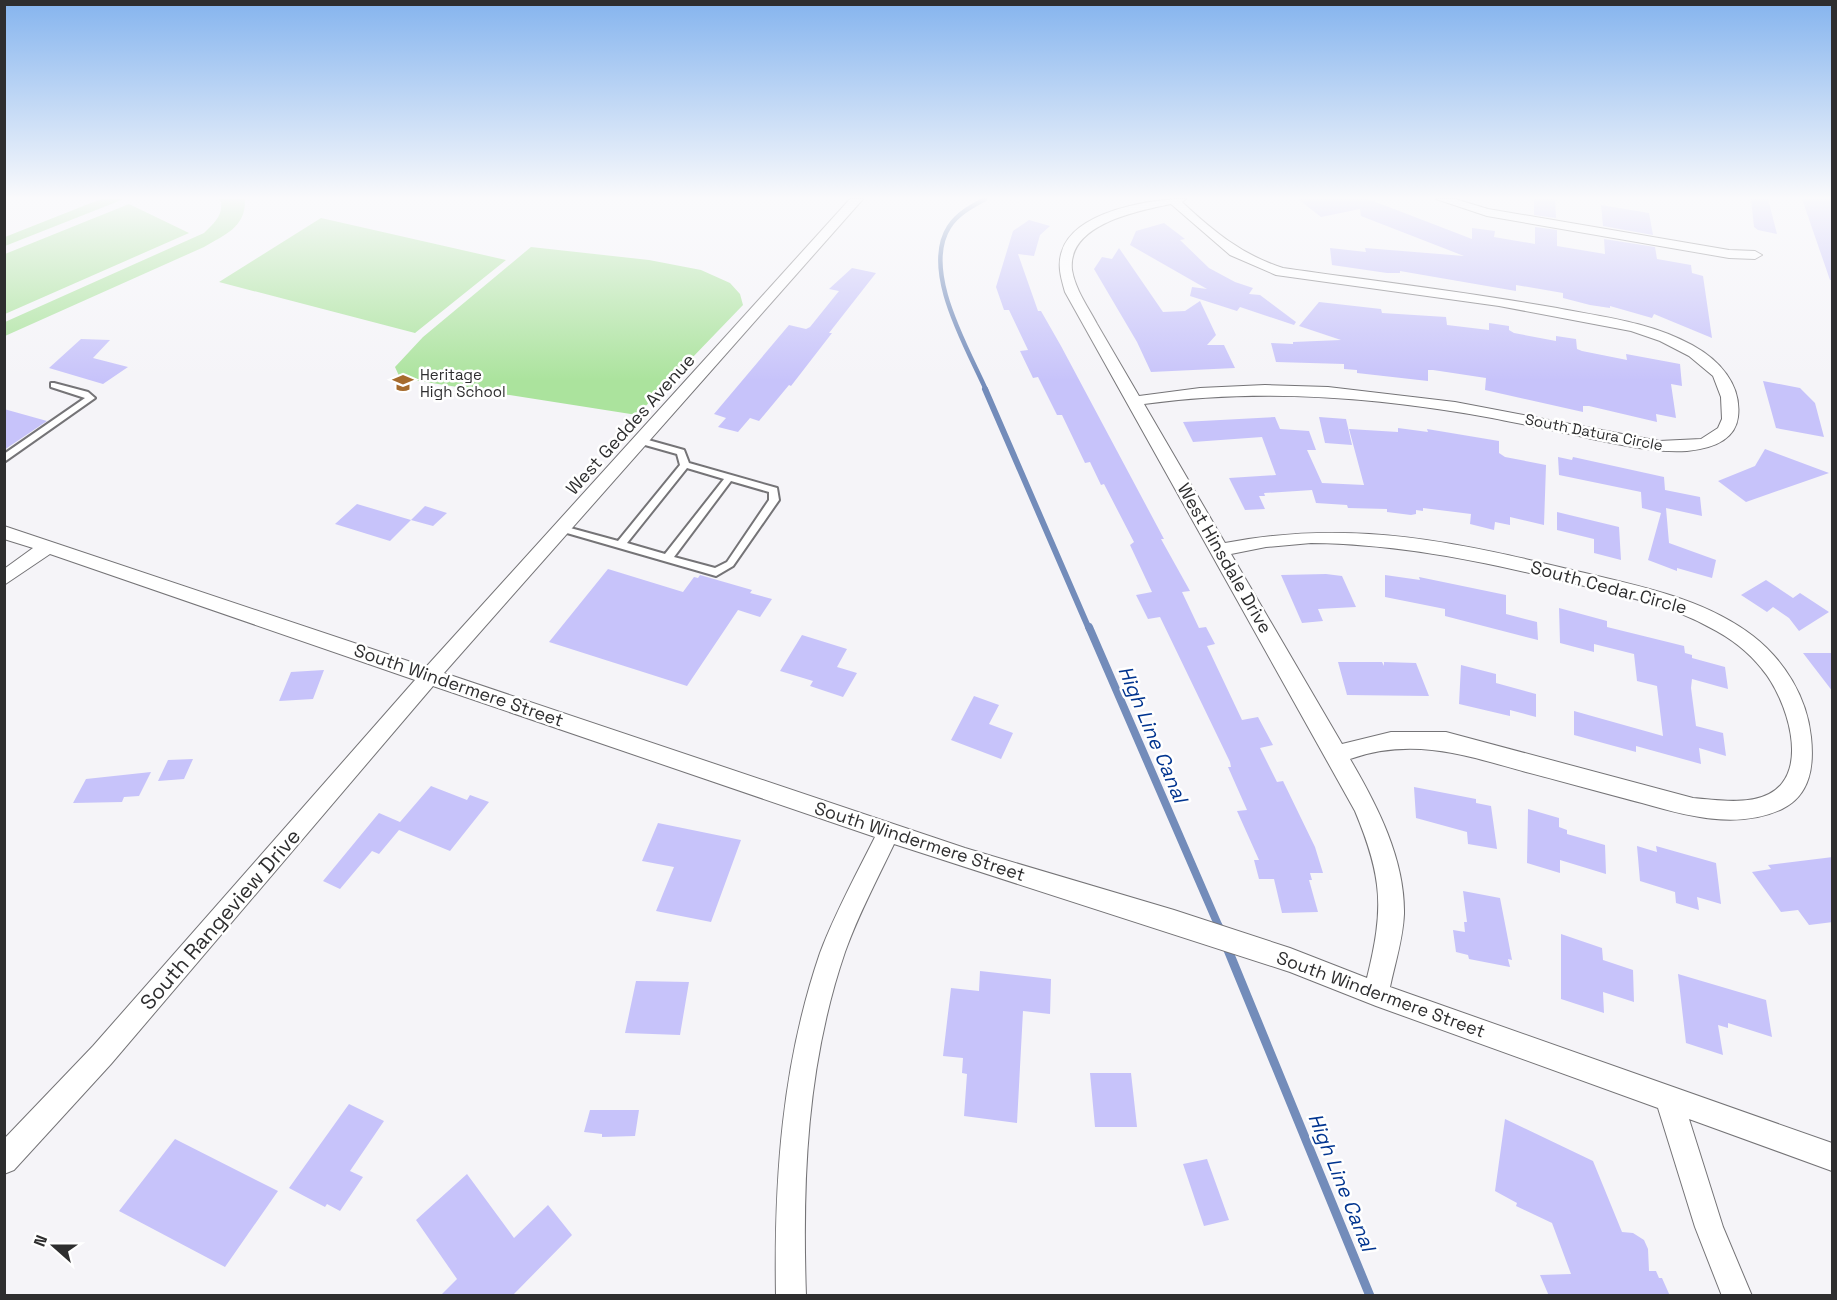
<svg xmlns="http://www.w3.org/2000/svg" width="1837" height="1300" font-family="'Space Grotesk',sans-serif">
	<style>
		.green { fill: #abe39d }
		.lines { fill: none; stroke-linecap: round; stroke-linejoin: round }
		.stream-far3 { stroke: #738cba; stroke-width: 4.5 }
		.stream-far2 { stroke: #738cba; stroke-width: 6 }
		.stream-far1 { stroke: #738cba; stroke-width: 8 }
		.stream { stroke: #738cba; stroke-width: 9 }
		.building { fill: #c7c3fa }
		.service-casing { stroke: #757477; stroke-width: 4 }
		.minor-casing { stroke: #757477; stroke-width: 2 }
		.service { fill: #fff; fill-rule: evenodd }
		.minor { fill: #fff; fill-rule: evenodd }
		.labels { text-anchor: middle; dominant-baseline: central; stroke-width: 5; stroke-linejoin: round; paint-order: stroke }
		.far-poi-label { font-size: 15px; fill: #2e2e2f; stroke: #fff; text-anchor: start }
		.far-street-label { font-size: 15px; fill: #2e2e2f; stroke: #fff }
		.street-label { font-size: 18px; fill: #2e2e2f; stroke: #fff }
		.water-label { font-size: 20px; font-style: italic; fill: #01348f; stroke: #fff }
		.near-street-label { font-size: 21px; fill: #2e2e2f; stroke: #fff }
	</style>
	<rect width="100%" height="100%" fill="#f5f4f8"/>
	<path class="green" d="M101,199H124L5,246V237Z
		M218,199H245C246,227 226,234 204,247L5,336V322L204,233C214,223 223,216 221,202Z
		M129,204L189,233L5,314V254Z
		M321,218L506,260L415,333L219,282Z
		M531,247L649,260L701,270L730,283L740,294L743,305L637,415L400,378L395,367L423,337Z"/>
	<g class="lines">
		<path class="stream-far3" d="M985,199C972,206 957,214 949,227C921,271 968,349 986,390"/>
		<path class="stream-far2" d="M985,389L1089,629"/>
		<path class="stream-far1" d="M1089,627L1219,927"/>
		<path class="stream" d="M1218,926L1221,932
			M1226,945L1370,1296"/>
	</g>
	<path class="building" d="M1298,199H1368L1472,239V228L1495,231L1494,237L1535,244V227L1557,230V246L1605,254L1604,239L1655,247L1657,259L1691,265L1692,273L1703,276L1712,338L1654,314L1652,318L1610,306V308L1590,305L1563,298V293L1516,285V291L1400,271V273H1387L1332,265L1330,248L1366,252L1365,248L1464,256L1361,216L1360,209L1321,217Z
		M1534,199H1555L1556,218L1534,215Z
		M1751,199H1768L1777,234L1758,230L1754,227Z
		M1802,199H1833V280H1830Z
		M1601,205L1649,213L1653,235L1603,226Z
		M1029,220L1050,226L1040,235L1034,256L1018,254L1038,311H1041L1061,346L1164,539H1161L1190,591L1182,592L1199,628L1206,627L1215,644L1207,646L1242,720L1258,717L1273,745L1260,748L1277,782L1283,781L1315,847L1323,873H1310L1312,880H1309L1318,912L1282,913L1274,879H1259L1254,860H1259L1237,811L1247,810L1228,767H1231L1230,762L1160,617L1148,619L1136,595L1152,592L1130,545L1134,542L1104,484L1101,485L1090,462L1085,463L1062,415H1057L1038,377L1033,378L1020,351L1028,350L1009,310H1004L996,287L1013,231Z
		M1164,223L1185,239L1180,240L1209,268L1235,282L1253,288L1249,294L1260,295L1296,322L1294,325L1240,307L1237,311L1190,296L1192,287L1207,289L1130,245L1136,231Z
		M1119,248L1163,312L1185,311L1200,301L1216,335L1207,345H1224L1235,368L1151,372L1137,342L1094,269L1102,257L1112,259Z
		M852,268L876,273L829,333H832L791,386L789,385L759,421L750,418L738,432L718,427L726,418L714,414L778,338L789,325L806,329L810,327L839,291L829,289Z
		M1319,302L1381,309L1382,313L1446,317L1447,325L1489,330V323L1509,326V330L1514,333L1556,341V336L1576,339L1577,349L1582,351L1627,360L1626,354L1680,364L1682,386L1671,384L1676,418L1656,414L1657,422L1589,406H1583V412L1485,390L1486,378L1433,370H1428V381L1357,373V370L1344,369V364L1276,362L1271,343L1293,344V342L1341,340L1299,326Z
		M81,339L110,340L93,358L128,367L103,384L49,368Z
		M1763,381L1800,388L1815,403L1824,437L1776,428Z
		M4,409L47,421L4,450Z
		M1275,417L1280,429L1309,431L1316,450H1307L1322,483L1364,485L1349,429L1398,432V428L1428,432L1427,429L1499,441V453L1505,457L1546,465L1544,525L1510,517V525L1495,522L1494,530L1470,524L1471,514L1423,508V511L1416,510V514L1411,515L1387,512V509L1348,508L1347,505L1316,503L1312,490L1264,493L1265,496H1259L1265,509L1245,510L1229,478L1276,475L1262,437L1193,442L1183,422Z
		M1319,417L1346,419L1352,445L1325,443Z
		M1765,449L1829,473L1746,502L1718,481L1755,466Z
		M1558,457L1572,460L1573,457L1664,477L1665,490L1700,497L1702,516L1666,508L1669,543L1716,560L1712,578L1677,568V571L1648,560L1661,513L1642,508L1641,492L1559,475Z
		M357,504L411,520L425,506L447,513L433,526L411,520L390,541L335,524Z
		M1557,512L1619,527L1621,560L1594,553V539L1557,530Z
		M608,569L683,592L694,577L698,578L700,575L752,590L750,593L772,599L760,617L738,610L687,686L549,642Z
		M1326,574L1342,576L1356,607L1318,609L1323,621L1302,623L1281,575Z
		M1385,575L1420,580L1419,577L1506,595V614L1537,622L1538,640L1445,616V609L1385,597Z
		M1766,580L1793,598L1800,593L1829,612L1799,631L1789,618L1773,607L1767,612L1741,595Z
		M1559,608L1607,621V627L1684,646L1685,653L1692,655V658L1725,667L1728,689L1692,679L1691,688L1696,726L1723,733L1726,756L1699,748L1701,764L1636,746V752L1574,735V711L1663,736L1657,686L1637,681L1634,654L1594,644V652L1560,643Z
		M802,635L847,649L837,667L857,673L843,697L810,686L813,681L780,671Z
		M1803,653H1833V692Z
		M1338,662H1382L1384,666V662L1416,663L1429,696L1347,695Z
		M1461,665L1496,674V683L1536,694V717L1510,710V716L1459,704Z
		M324,670L313,699L279,701L291,672Z
		M974,696L999,705L989,724L1013,733L1001,759L951,740Z
		M193,759L184,779L158,781L168,760Z
		M151,772L139,796L124,797L122,802L73,803L86,779Z
		M431,786L467,800L470,795L489,802L450,851L399,830L379,854L372,851L340,889L323,881L379,813L400,822Z
		M1414,787L1476,799V803L1491,806L1497,849L1468,844L1467,832L1416,818Z
		M1528,809L1559,818V827L1567,830V834L1605,845L1606,874L1560,860V873L1527,863Z
		M658,823L741,840L711,922L656,911L674,867L642,861Z
		M1637,846L1657,852L1656,846L1716,863L1721,904L1697,897L1699,910L1676,903L1675,892L1640,881Z
		M1833,857V922L1809,925L1798,910L1781,912L1752,872L1771,869L1768,865Z
		M1463,891L1500,898L1512,960L1508,959L1510,967L1469,959L1468,955L1456,952L1453,930L1465,932L1464,922H1467Z
		M1561,934L1602,948L1603,960L1633,970L1634,1002L1603,992L1604,1013L1561,999Z
		M980,971L1051,979L1050,1014L1023,1011L1017,1123L964,1116L967,1074L962,1073L963,1058L943,1056L951,988L979,991Z
		M1678,974L1766,1000L1772,1037L1728,1023V1028L1718,1025L1723,1055L1686,1043Z
		M636,981L689,982L680,1035L625,1033Z
		M1090,1073H1131L1137,1127H1095Z
		M349,1104L384,1121L350,1171L363,1177L340,1211L327,1204L325,1207L289,1188Z
		M590,1110H639L635,1136L602,1137V1134L584,1132Z
		M1505,1119L1593,1161L1622,1232L1633,1233L1644,1240L1648,1249L1649,1271H1656L1659,1278H1662L1670,1296H1549L1540,1275L1571,1274L1552,1223L1516,1206L1517,1203L1495,1191Z
		M175,1139L278,1191L225,1267L119,1211Z
		M1207,1159L1229,1220L1204,1226L1183,1164Z
		M467,1174L514,1238L548,1205L572,1235L512,1296H440L457,1279L416,1220Z"/>
	<g class="lines">
		<g class="service-casing">
			<path id="service" d="M51,383H54L88,392L95,398L4,462V454L85,398L51,387Z
				M641,438L684,450L689,463L777,488L779,500L733,566L716,576L560,531L558,529L563,526L618,541L680,465L677,454L638,443V439ZM687,468L724,479L665,554L627,543ZM731,481L769,492V500L727,562L715,568L674,557Z"/>
		</g>
		<g class="minor-casing">
			<path id="minor" d="M850,199H863L444,673L965,848L1174,910L1290,948L1367,978C1384,909 1383,878 1355,811L1065,292C1061,278 1057,265 1062,251C1075,211 1150,199 1186,199L1182,202C1213,231 1242,255 1283,268C1374,281 1466,292 1557,308C1603,317 1650,322 1692,345C1719,360 1742,384 1738,417C1735,442 1708,449 1687,451C1654,453 1623,445 1592,439C1559,431 1526,425 1492,418C1374,397 1264,388 1144,404L1225,543C1355,518 1460,543 1585,573C1643,587 1705,599 1753,636C1784,660 1807,697 1811,737C1814,765 1811,795 1782,809C1737,830 1687,816 1642,803C1603,793 1565,782 1526,772C1465,755 1413,737 1350,759C1377,805 1405,859 1404,914C1403,939 1395,963 1390,987L1832,1143V1171L1689,1119L1723,1227L1752,1296H1722L1695,1227L1658,1108L1376,1006L1290,972L894,844C877,880 858,915 845,952C807,1063 802,1179 806,1296H776C774,1179 782,1064 820,953C835,913 856,875 875,837L433,686L111,1064L14,1170L4,1174V1139L93,1046L415,680L50,554L4,585V569L33,548L4,539V526L426,667ZM1171,204L1230,255L1276,275L1499,306L1631,331L1660,341L1689,356L1713,376L1721,397L1722,419L1718,428L1701,439L1659,441L1455,402L1328,387L1265,385L1200,388L1139,396C1125,372 1111,348 1097,324C1088,307 1075,289 1072,270C1067,224 1138,211 1171,204ZM1311,543C1404,544 1490,563 1580,585C1624,596 1669,605 1709,627C1729,637 1748,651 1762,669C1786,697 1812,772 1769,794C1748,805 1716,800 1693,798L1446,732H1391L1342,744L1231,554L1266,547Z
				M1436,199H1455L1488,209L1729,250L1755,251L1762,255L1755,259L1729,258L1487,216Z"/>
		</g>
		<use href="#service" class="service"/>
		<use href="#minor" class="minor"/>
	</g>
	<linearGradient id="sky" x2="0" y2="1"><stop stop-color="#85b4ee"/><stop offset="0.52" stop-color="#fafafc"/><stop offset="1" stop-color="#fafafc" stop-opacity="0"/></linearGradient>
	<rect width="1837" height="381" fill="url(#sky)"/>
	<defs>
		<g id="school-bare" transform="scale(1.62)"><path d="M0-5L7-2L0 1L-7-2ZM-4 1L0 2.5L4 1V4Q0 6-4 4Z" fill="#a66b2d" stroke="#fff" stroke-width="2.5" paint-order="stroke"/></g>
	</defs>
	<g fill-rule="evenodd">
		<use href="#school-bare" x="403" y="383"/>
	</g>
	<g class="labels">
		<g class="far-poi-label">
			<text x="420" y="374">Heritage<tspan x="420" dy="17">High School</tspan></text>
		</g>
		<g class="far-street-label">
			<text transform="translate(1594 432) rotate(11)">South Datura Circle</text>
		</g>
		<g class="street-label">
			<text transform="translate(630 424) rotate(-48)">West Geddes Avenue</text>
			<text transform="translate(1225 558) rotate(60)">West Hinsdale Drive</text>
			<text transform="translate(1609 587) rotate(15)">South Cedar Circle</text>
			<text transform="translate(459 685) rotate(19)">South Windermere Street</text>
			<text transform="translate(920 841) rotate(18)">South Windermere Street</text>
			<text transform="translate(1381 994) rotate(20)">South Windermere Street</text>
		</g>
		<g class="water-label">
			<text transform="translate(1153 734) rotate(67)">High Line Canal</text>
			<text transform="translate(1342 1182) rotate(68)">High Line Canal</text>
		</g>
		<g class="near-street-label">
			<text transform="translate(220 919) rotate(-49)">South Rangeview Drive</text>
		</g>
	</g>
	<rect width="1837" height="1300" fill="none" stroke="#2e2e2f" stroke-width="12"/>
	<g transform="translate(54 1246) rotate(291)" stroke="#ffffff" stroke-width="4.5" paint-order="stroke">
	<path d="M0-4.5L10 22L0 15L-10 22Z" fill="#2e2e2f"/>
	<text y="-9" font-size="16" font-weight="bold" text-anchor="middle" fill="#2e2e2f">N</text>
	</g>
</svg>
